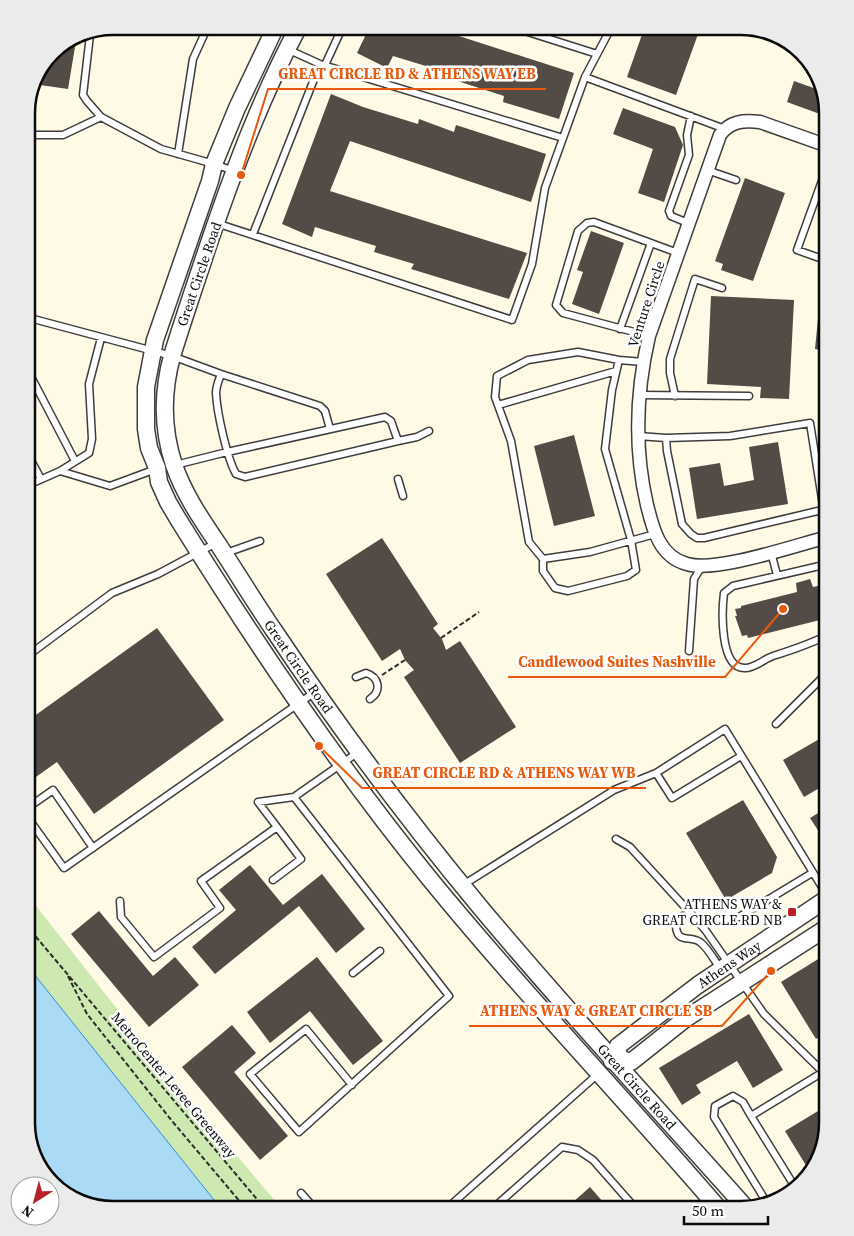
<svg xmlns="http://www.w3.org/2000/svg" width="854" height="1236" font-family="'Source Serif 4',serif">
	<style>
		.green { fill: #cde8b1 }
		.water { fill: #abdaf7; stroke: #318ece }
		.building { fill: #524b46 }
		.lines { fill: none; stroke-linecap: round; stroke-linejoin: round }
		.service-casing { stroke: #3d3d3d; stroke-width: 9 }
		.minor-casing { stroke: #3d3d3d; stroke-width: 15 }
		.tertiary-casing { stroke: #3d3d3d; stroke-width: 19 }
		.path { stroke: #2c2c2c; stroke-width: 2; stroke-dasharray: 5 2.5; stroke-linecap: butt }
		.service { stroke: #fff; stroke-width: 6 }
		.minor { stroke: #fff; stroke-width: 12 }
		.tertiary { stroke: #fff; stroke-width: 16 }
		.poi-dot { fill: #ba2127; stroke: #fff; stroke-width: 2 }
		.labels { text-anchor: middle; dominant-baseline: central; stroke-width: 5; stroke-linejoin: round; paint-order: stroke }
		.street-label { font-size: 14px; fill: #0a0a0a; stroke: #fff }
		.poi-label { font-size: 14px; fill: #0a0a0a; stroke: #fff; text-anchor: end }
		.rim { fill: none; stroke: #0a0a0a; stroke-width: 2.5 }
		.leader { fill: none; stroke: #e8590c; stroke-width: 2 }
		.callout-dot { fill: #e8590c; stroke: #fff; stroke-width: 2 }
		.callout-label { font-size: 15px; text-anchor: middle; font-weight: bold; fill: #e8590c; stroke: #fff; stroke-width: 5; stroke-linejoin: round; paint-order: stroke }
	</style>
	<rect width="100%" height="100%" fill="#fffae6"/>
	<path class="green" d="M26,893L180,1089L283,1210H219L26,972Z"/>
	<path class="water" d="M26,964L222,1210H108L65,1195L38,1166L26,1123Z"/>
	<path class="building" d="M370,26H428L574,73L559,119L503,102L504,96L448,78L449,73L393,56L387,68L357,53Z
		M645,26H701L676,95L627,77Z
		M76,41L68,89L33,84L35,75L56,48Z
		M794,81L822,91L828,117L787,102Z
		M331,94L363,107L418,124L419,119L454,132L456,125L546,154L531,202L350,141L330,191L527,253L509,299L411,269L414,264L374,252L376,246L315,227L312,237L282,224Z
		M623,108L675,127L683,145L664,202L638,193L653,149L613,134Z
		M745,178L785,193L753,281L721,270L723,264L715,261Z
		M591,231L624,243L599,314L572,304L583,272L577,270Z
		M711,296L794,300L789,399L760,398L761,387L707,384Z
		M819,308L828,309V365L819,364L820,350L815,349Z
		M574,435L595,516L554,526L534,446Z
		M778,442L788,504L697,519L689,468L720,463L724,486L754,480L749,447Z
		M382,538L438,624L433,628L442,639L446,650L460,641L516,727L460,763L404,677L414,670L405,660L400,649L382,661L326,574Z
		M810,579L813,587L828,584V618L748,638L747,635L742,636L735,616H737L735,609L741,608V606L797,592L796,583Z
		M157,628L224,720L94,814L57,762L26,784V722Z
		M828,734V783L804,797L783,760Z
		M743,800L777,857L772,873L726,900L686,833Z
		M828,807V846L810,818Z
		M250,865L283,905L322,874L365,929L336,953L299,906L215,974L192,947L236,910L219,890Z
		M99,911L153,976L175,957L199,985L149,1027L71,934Z
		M828,953V1032L816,1039L781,982Z
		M317,957L383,1041L353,1065L310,1011L270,1043L247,1012Z
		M749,1014L783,1070L753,1088L737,1061L696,1085L701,1093L682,1105L659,1068Z
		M232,1025L256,1053L234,1072L288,1136L260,1160L182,1067Z
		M828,1105V1123L816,1166L810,1172L785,1131Z
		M590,1187L610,1210H564Z"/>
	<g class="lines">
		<g class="service-casing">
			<path id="service" d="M509,26L597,54
				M612,26L585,77L725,129
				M90,35L83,95L87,101L101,117
				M320,64L563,138
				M325,65L343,26
				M26,135H63L101,117L161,149L214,164L234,171
				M178,154L193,59L208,26
				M707,170L736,180
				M216,223L512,320L532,264L545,188L585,77
				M688,223L671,216L669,211L689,155L687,135L691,116
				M253,234L320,64L287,49
				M828,261L797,250L828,164
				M26,317L172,356L221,374
				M620,329L651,243
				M649,336L563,313L556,305L578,231L587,223L594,222L678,253
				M643,362L619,360L578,352L528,360L497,376L495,397L511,441L529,542L543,559L590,552L655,534
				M26,367L75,461
				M639,395L749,396
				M675,396L670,373V359L695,279L722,288
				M498,405L616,371
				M638,436L666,438L730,436L810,423L828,537
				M666,438L667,451L682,524L691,534L697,538H704L826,509
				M398,441L417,437L429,431
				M26,451L41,479
				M175,465L227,452L385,417L391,421L398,441L245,477L236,474C227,458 217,413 216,393C216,386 219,380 221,374L320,406L325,411L330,429
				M817,468L828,467
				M60,471L110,486L156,469
				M398,479L403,496
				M26,486L60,471L89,453L92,439L89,384L101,338
				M771,552L777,575
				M226,553L260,541
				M543,559V571L555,588L568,591L627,576L636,570L631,540L605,449L612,390L619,360
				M828,635C810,644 792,650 773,656C764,659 755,668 745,668C719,669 722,609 724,593L733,586L828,564
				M689,651L694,579L702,566
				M26,657L112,593L158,574L216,543
				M356,677L366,673C379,677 382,691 370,699
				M776,724L828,672
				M656,773L672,798L741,756
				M26,809L53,790L93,848
				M26,815L64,868L315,692
				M277,827L258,802L294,797
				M616,839L630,847L694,917
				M463,885L614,790L656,773L725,729L828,897
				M120,901L121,917L154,957L220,908L201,881L277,827L301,859L273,880
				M739,917L812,873
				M720,968C714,960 708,948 700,942C690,935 677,944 676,926C683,904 698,921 706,931L764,1014L823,1072
				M353,973L380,951
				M352,1085L306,1029L250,1074L299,1132L449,996L294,797L357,753
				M751,1116L743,1102L733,1096L715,1106L714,1117L764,1198L773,1201
				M795,1187L751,1116L828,1069
				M301,1193L316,1210
				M445,1210L598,1074
				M491,1210L562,1147L578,1150L593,1160L637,1210"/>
		</g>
		<g class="minor-casing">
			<path id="minor" d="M828,537C796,545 716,573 687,564C660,557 653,530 647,505C634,449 636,392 649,336L720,135C730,121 744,120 760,122L828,146"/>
		</g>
		<g class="tertiary-casing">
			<g id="tertiary">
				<path d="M276,26L237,108L214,164L210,181L155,340L146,387V429L149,448L157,468L159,482L168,502L178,519C255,643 337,765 429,878C522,992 624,1098 720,1210"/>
				<path id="s1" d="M299,26C262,95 235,167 210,240C197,279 184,317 172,356C162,393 162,429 174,465C184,494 201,519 218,544C237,573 255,603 275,632C339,728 407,819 480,907C566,1010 657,1108 746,1208"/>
				<path id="s2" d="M618,1058V1046L698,985L828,898"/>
				<path d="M612,1061L618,1058L631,1062L685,1019L828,927"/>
			</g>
		</g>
		<path class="path" d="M778,41L794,46
			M811,65L807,68V72L812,73L815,69
			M441,638L479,612
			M382,675L405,660
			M26,925L266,1210
			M68,976L87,1014L172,1121L247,1210"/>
		<use href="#service" class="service"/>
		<use href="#minor" class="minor"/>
		<use href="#tertiary" class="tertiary"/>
	</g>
	<rect class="poi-dot" x="787" y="907" width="10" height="10" rx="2.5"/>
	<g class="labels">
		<g class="street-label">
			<text transform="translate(199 274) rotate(-71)">Great Circle Road</text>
			<text transform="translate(646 304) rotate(-72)">Venture Circle</text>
			<text stroke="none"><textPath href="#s1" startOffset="702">Great Circle Road</textPath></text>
			<text stroke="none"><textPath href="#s2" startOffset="150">Athens Way</textPath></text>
			<text transform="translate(174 1085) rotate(50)">MetroCenter Levee Greenway</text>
			<text stroke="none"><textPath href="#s1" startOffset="1242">Great Circle Road</textPath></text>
		</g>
		<g class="poi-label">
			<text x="782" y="904">ATHENS WAY &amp;<tspan x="782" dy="16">GREAT CIRCLE RD NB</tspan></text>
		</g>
	</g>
	<path d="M0 0H854V1236H0ZM113 35H741A78 78 0 0 1 819 113V1123A78 78 0 0 1 741 1201H113A78 78 0 0 1 35 1123V113A78 78 0 0 1 113 35Z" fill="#ebebeb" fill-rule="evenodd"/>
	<path class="rim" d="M113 35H741A78 78 0 0 1 819 113V1123A78 78 0 0 1 741 1201H113A78 78 0 0 1 35 1123V113A78 78 0 0 1 113 35Z"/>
	<path class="leader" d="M241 175L268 89H546M783 609L725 677H508M319 746L362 788H646M771 971L722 1026H469"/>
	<g class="callout-dot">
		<circle cx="241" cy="175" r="5"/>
		<circle cx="783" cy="609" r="5"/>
		<circle cx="319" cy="746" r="5"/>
		<circle cx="771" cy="971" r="5"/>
	</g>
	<g class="callout-label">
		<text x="407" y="79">GREAT CIRCLE RD &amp; ATHENS WAY EB</text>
		<text x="617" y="667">Candlewood Suites Nashville</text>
		<text x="504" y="778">GREAT CIRCLE RD &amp; ATHENS WAY WB</text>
		<text x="596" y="1016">ATHENS WAY &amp; GREAT CIRCLE SB</text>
	</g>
	<g transform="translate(35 1201) rotate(216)"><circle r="24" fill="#ffffff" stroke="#9d9d9d"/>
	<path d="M0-4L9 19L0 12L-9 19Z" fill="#ba2127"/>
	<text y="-8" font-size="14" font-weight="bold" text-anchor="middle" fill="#0a0a0a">N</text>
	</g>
	<path d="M684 1216v8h84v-8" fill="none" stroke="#0a0a0a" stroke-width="2.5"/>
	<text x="692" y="1216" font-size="15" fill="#0a0a0a" stroke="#ffffff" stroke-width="4" paint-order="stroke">50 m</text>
</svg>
